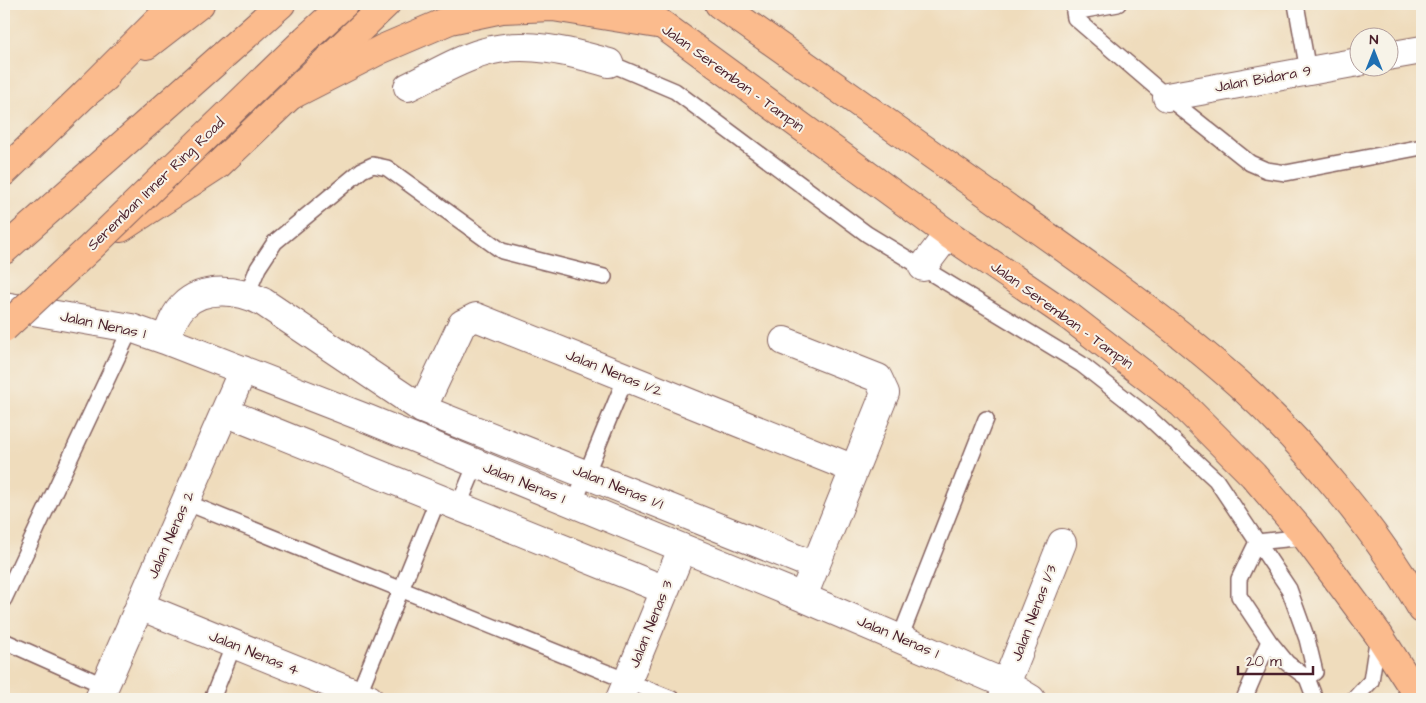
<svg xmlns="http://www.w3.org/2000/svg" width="1426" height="703" font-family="'Architects Daughter',sans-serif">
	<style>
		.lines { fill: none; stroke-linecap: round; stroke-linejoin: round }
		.lane-casing { stroke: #84615e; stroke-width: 18 }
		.street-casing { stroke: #84615e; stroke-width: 30 }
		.primary-casing { stroke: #84615e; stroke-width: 30 }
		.highway-casing { stroke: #84615e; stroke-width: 30 }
		.lane { stroke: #fff; stroke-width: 15 }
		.street { stroke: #fff; stroke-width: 28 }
		.primary { stroke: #fbbb8d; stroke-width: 28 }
		.highway { stroke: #fbbb8d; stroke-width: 28 }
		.primary-bridge-casing { stroke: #84615e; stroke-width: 30; stroke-linecap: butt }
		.primary-bridge { stroke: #fbbb8d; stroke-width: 28 }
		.labels { text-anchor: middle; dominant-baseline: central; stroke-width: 4; stroke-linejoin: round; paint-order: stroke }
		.street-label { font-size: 15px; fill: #4a1f2b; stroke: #f7f3e8 }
	</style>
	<rect width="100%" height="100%" fill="#f7f3e8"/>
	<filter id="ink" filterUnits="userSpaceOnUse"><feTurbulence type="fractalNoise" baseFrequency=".02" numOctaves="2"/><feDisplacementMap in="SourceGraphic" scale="10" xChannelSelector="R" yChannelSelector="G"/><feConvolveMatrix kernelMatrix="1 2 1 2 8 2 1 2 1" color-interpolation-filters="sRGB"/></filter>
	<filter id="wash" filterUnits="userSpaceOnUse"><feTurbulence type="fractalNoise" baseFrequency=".0096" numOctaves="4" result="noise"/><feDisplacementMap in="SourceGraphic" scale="20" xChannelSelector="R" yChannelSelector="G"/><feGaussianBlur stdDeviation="1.12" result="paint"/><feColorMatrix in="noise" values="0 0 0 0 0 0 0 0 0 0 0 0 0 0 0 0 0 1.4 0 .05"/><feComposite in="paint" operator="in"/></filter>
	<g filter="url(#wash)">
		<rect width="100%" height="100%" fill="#efdcbc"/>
	</g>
	<g filter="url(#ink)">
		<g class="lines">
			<g class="lane-casing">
				<path id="lane" d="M1118,4L1074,12L1075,18L1167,97L1250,163L1266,170L1286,173L1422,147
					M1296,4L1308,71
					M609,63L675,91L867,234L1081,364L1146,415L1216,480L1289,589L1307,639L1315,672L1307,678
					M247,294L258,268L275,242L362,170L373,165L387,168L502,251L604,277
					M185,502L672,699
					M574,504L626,377
					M458,507L476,464
					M1306,537L1257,542L1239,579V596L1269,641L1287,663L1307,678L1315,699
					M4,599L131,328
					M900,638L986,419
					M4,641L105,686
					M358,695L438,499
					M212,699L234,644
					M1244,699L1269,641
					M1354,699L1371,681L1378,635"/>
			</g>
			<g class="street-casing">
				<path id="street" d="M1388,56L1422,50
					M408,87C433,75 459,59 485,52C525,40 571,52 609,63
					M1167,97L1358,62
					M923,267L948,234
					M4,306L131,328L165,340L368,419L802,597L1006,684L1031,699
					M165,340C170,328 174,315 183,306C204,285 240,290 263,302L422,409L815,566
					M784,341L878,378L885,393L808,584
					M422,409L462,324L476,317L854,469
					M225,412L665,590
					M140,606L369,699
					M99,699L243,370
					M620,699L682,549
					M1003,699L1006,684L1062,543"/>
			</g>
			<g class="primary-casing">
				<path id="primary" d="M306,39L344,4
					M147,45L200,4
					M4,172L86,93L105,78
					M121,228L219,164L386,4
					M4,250L281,4"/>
			</g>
			<g class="highway-casing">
				<path id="highway" d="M634,4L948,234L1070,317L1182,404L1253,475L1306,537L1378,634L1420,699
					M719,4C812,70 906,136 999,202C1081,260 1164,317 1239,384C1305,444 1378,532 1422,609
					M86,93L175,4
					M292,95L382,49L450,20L502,9L553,7L657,24"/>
			</g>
			<use href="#lane" class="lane"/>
			<use href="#street" class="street"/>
			<use href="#primary" class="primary"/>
			<use href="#highway" class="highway"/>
			<g class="primary-bridge-casing">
				<path id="primary-bridge" d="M4,328L90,248L306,39"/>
			</g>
			<use href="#primary-bridge" class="primary-bridge"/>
		</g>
	</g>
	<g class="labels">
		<g class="street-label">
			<text transform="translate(733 78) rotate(36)">Jalan Seremban - Tampin</text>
			<text transform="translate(1263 79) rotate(-10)">Jalan Bidara 9</text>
			<text transform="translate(156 184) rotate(-44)">Seremban Inner Ring Road</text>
			<text transform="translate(1062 315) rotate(36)">Jalan Seremban - Tampin</text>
			<text transform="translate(103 325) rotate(12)">Jalan Nenas 1</text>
			<text transform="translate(614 373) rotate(22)">Jalan Nenas 1/2</text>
			<text transform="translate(524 483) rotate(22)">Jalan Nenas 1</text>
			<text transform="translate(618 487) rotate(22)">Jalan Nenas 1/1</text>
			<text transform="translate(171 535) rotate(-66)">Jalan Nenas 2</text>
			<text transform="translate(1034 613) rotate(-69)">Jalan Nenas 1/3</text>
			<text transform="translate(651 624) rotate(-68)">Jalan Nenas 3</text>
			<text transform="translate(898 637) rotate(23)">Jalan Nenas 1</text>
			<text transform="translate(254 653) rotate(22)">Jalan Nenas 4</text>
		</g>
	</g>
	<rect width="1426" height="703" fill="none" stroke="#f7f3e8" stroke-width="20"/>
	<g transform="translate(1374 52)"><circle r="24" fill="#f7f3e8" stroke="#b29e9c"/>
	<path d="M0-4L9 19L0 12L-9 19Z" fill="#1f6fb2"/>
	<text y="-8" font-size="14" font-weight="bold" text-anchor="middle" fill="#4a1f2b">N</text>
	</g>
	<path d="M1238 666v8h75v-8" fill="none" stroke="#4a1f2b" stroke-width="2.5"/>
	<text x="1246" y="666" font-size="15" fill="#4a1f2b" stroke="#f7f3e8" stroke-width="4" paint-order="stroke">20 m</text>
</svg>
